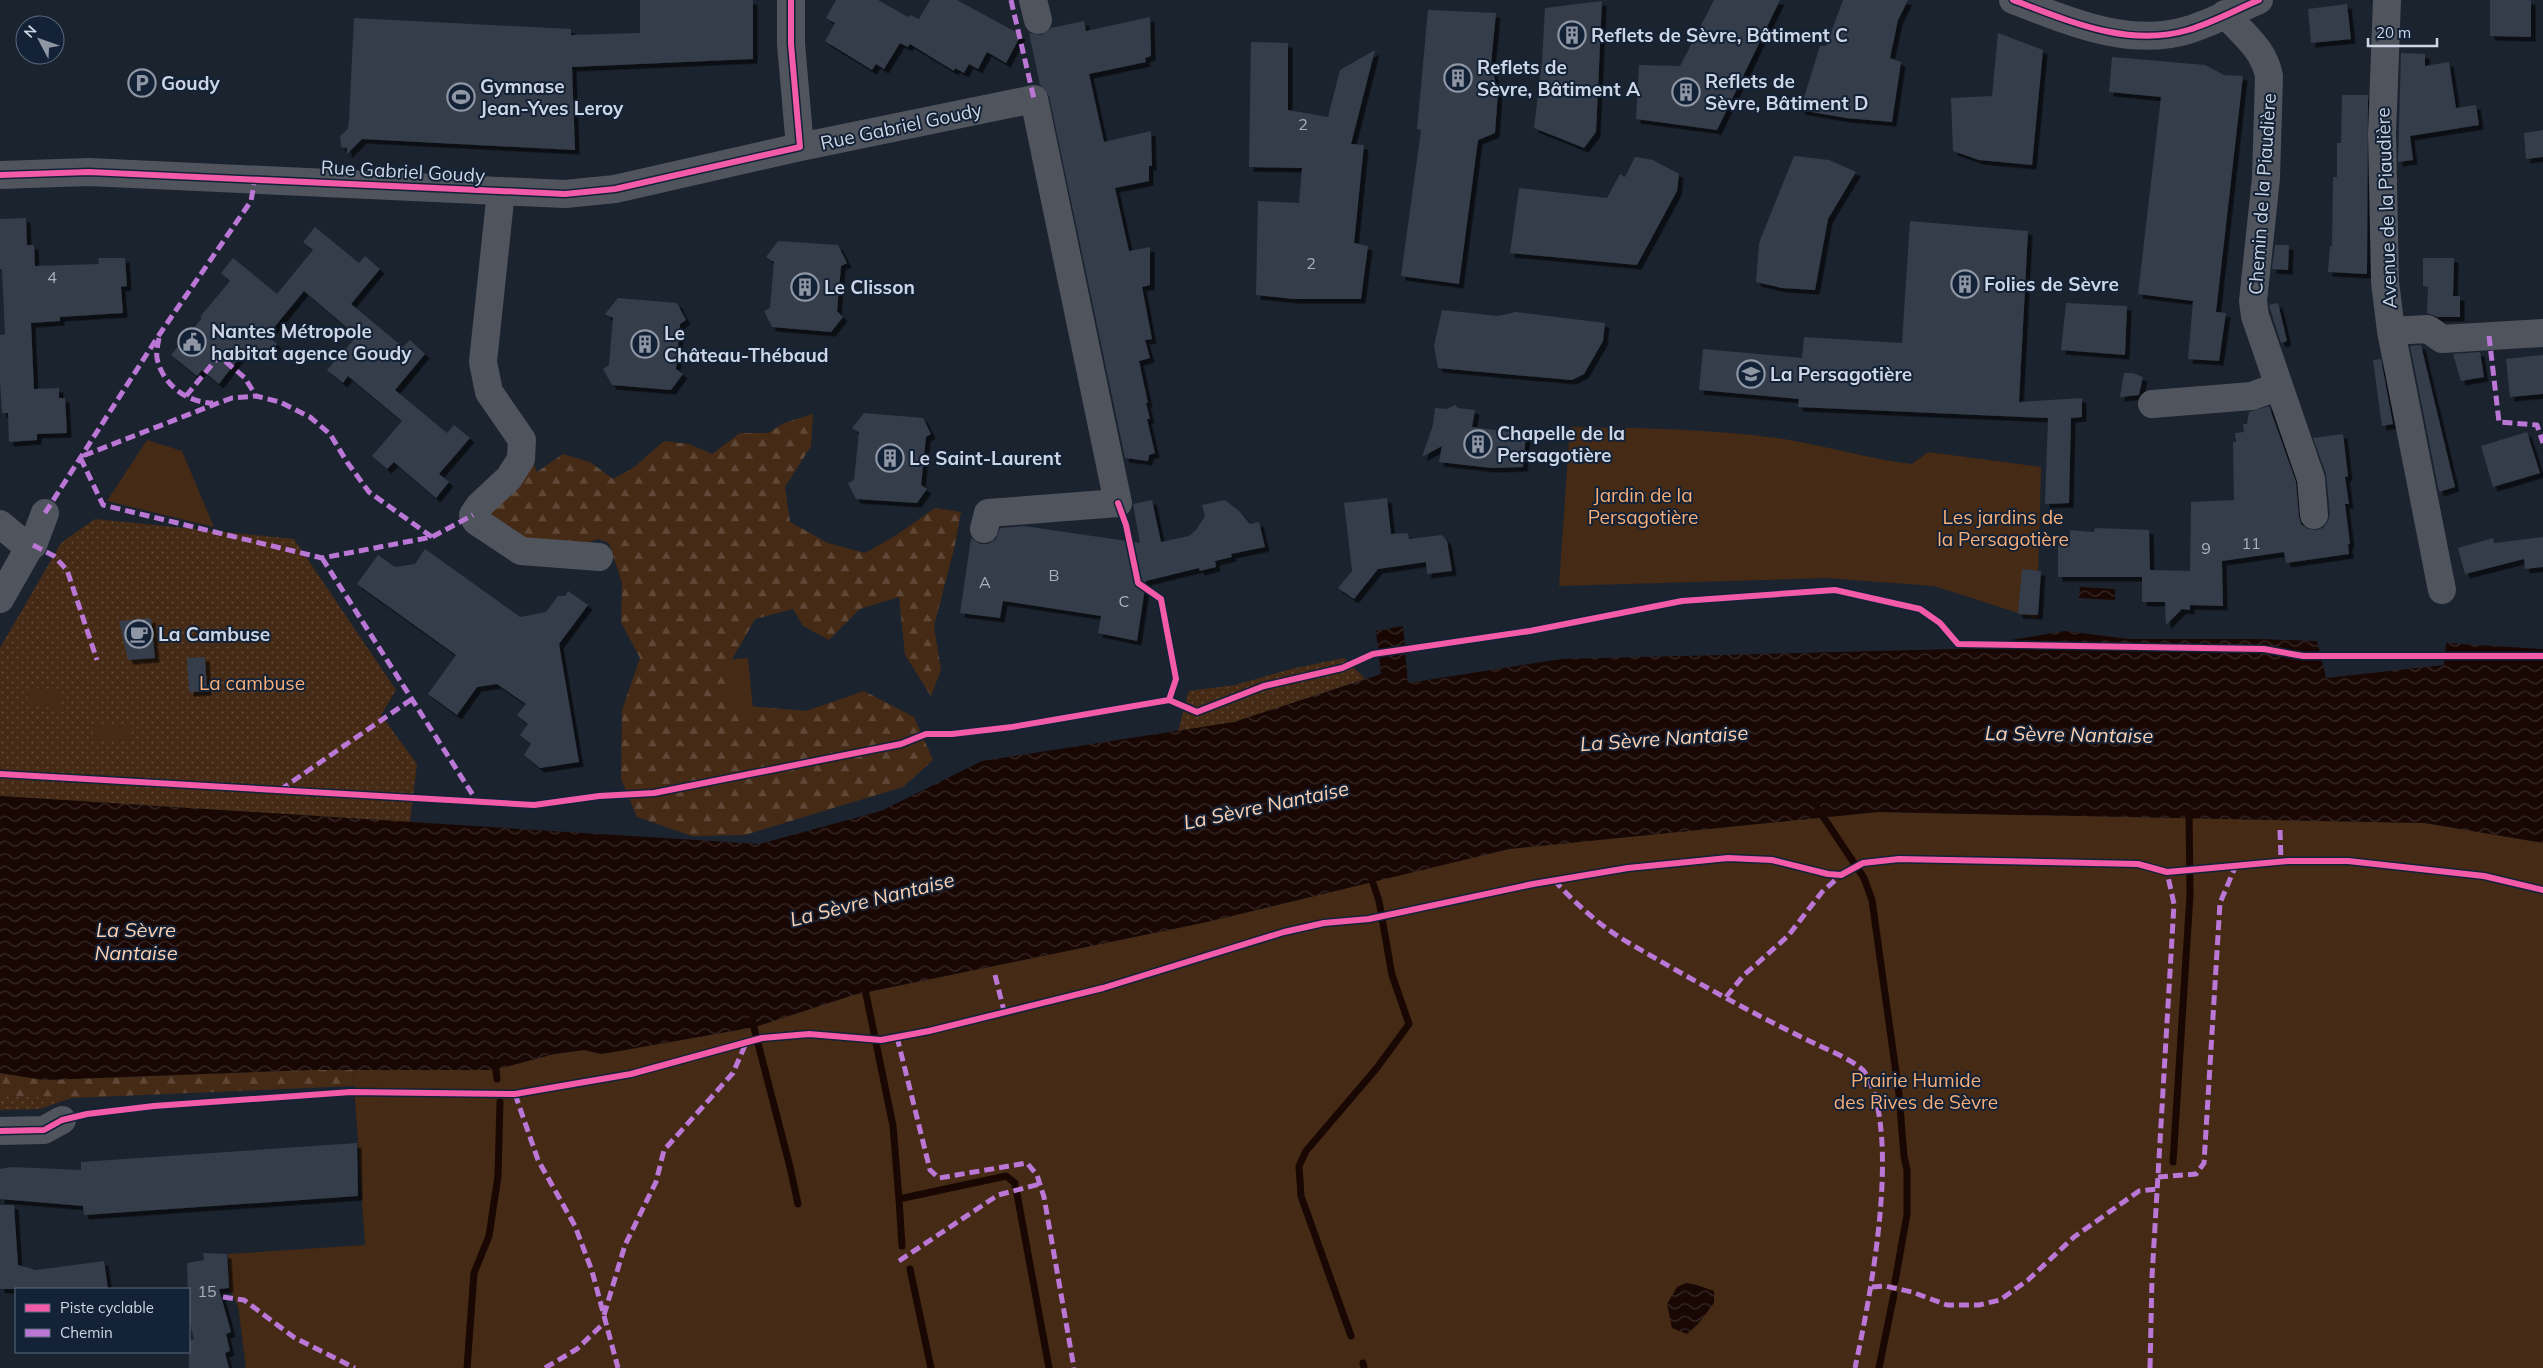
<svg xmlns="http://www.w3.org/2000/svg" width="2543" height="1368" font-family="Mulish,sans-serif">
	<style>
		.grass { fill: url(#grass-dots) }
		.forest { fill: url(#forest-firs) }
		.park { fill: #452a15 }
		.water { fill: url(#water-waves) }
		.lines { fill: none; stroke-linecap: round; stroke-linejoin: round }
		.stream { stroke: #190704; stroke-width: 7 }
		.building { fill: #343d4b; filter: url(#shadow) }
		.street { stroke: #50555d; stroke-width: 28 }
		.quiet { stroke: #ba77d6; stroke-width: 5; stroke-dasharray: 10 5; stroke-linecap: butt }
		.cycleway-casing { stroke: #132237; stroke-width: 9 }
		.cycleway { stroke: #f35aa7; stroke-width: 6 }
		.labels { text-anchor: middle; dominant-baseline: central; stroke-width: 4; stroke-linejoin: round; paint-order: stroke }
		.number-label { font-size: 16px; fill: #a7b0be }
		.poi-label { font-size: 19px; font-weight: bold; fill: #cdd6e5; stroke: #132237; text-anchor: start }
		.street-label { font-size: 19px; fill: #cdd6e5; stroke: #132237 }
		.park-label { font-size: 19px; fill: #f9af77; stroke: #132237 }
		.water-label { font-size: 20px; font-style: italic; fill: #ffd1b0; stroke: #132237 }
	</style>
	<defs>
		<pattern id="grass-dots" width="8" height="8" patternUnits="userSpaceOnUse" patternTransform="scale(1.25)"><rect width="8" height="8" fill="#452a15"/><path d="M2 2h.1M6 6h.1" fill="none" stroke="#5f4837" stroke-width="1.8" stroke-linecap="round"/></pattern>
		<pattern id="forest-firs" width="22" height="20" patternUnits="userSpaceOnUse" patternTransform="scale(1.25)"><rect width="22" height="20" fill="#452a15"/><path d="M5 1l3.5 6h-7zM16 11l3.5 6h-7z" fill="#5f4837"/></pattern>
		<pattern id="water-waves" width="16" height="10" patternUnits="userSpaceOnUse" patternTransform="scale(1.25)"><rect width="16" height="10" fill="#190704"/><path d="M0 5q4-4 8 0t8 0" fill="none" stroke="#392a28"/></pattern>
		<filter id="shadow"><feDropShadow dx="4.5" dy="4.5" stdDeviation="0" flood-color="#0009"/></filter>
	</defs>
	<rect width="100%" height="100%" fill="#1b232f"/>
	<path class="grass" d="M95,519L294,539L396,690L381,715L417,764L410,822L0,796V648L61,543Z
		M1344,658L1365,679L1234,722L1178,731L1189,691L1235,685L1291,669Z
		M0,1096L71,1098L40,1109L0,1110Z"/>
	<path class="forest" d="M813,414L811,446L785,487L790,522L828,543L865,553L895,536L935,508L961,512L954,549L934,626L941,670L931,696L905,655L899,597L860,609L829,640L803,626L793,609L755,619L726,670L747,706L806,711L864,691L914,717L933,760L903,787L745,835L692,836L637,817L621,779L622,710L640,658L621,622L622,583L609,543L598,539L543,559L481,516L532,460L537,472L563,454L590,462L613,479L633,468L664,441L689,444L712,454L740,433H768L784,423Z
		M310,1070H353L354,1086L71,1098L0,1096V1073L44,1080Z"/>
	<path class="park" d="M1570,427C1642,428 1714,429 1784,439C1827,446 1869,459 1912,464L1928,452L2041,467L2037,619L1934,586L1826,578L1559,586Z
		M147,440L182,451L214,527L107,501Z
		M748,658L753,709L729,710L723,660Z
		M30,687L62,691L59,709L27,704Z
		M94,725L131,726V741L93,740Z
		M1878,812L2425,823L2543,843V1368H246L238,1306L229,1288L228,1254L365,1245L353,1070H494L554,1054L584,1050L602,1054L755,1027L853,995L1207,922L1509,849Z"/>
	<path class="water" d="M2080,587L2115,589V600L2079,598Z
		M1403,626L1408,683L1561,659L1957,649L2065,631L2129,639H2258L2317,641L2326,678L2444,665L2446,643L2543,649V843L2425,823L1878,812L1509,849L1207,922L853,995L755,1027L602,1054L584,1050L554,1054L494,1070H310L44,1080L0,1073V796L759,844L881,811L982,761L1234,722L1381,674L1376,631Z
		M1686,1283L1694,1284L1714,1291V1303L1698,1324L1687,1334L1672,1328L1667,1304L1677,1287Z"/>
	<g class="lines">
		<path class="stream" d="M1818,809L1864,878L1872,900L1899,1094L1904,1156L1907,1170V1214L1895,1282
			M864,984L893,1126L899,1199L1006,1176L1015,1183V1186
			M752,1020L790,1167L798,1204
			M495,1062L497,1079
			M2173,1162L2190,895L2189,810
			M1017,1194L1049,1368
			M899,1199L902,1246
			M910,1269L931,1368
			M1351,1336L1301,1196L1299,1166L1306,1151L1376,1069L1409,1024L1392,975L1379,901L1370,874
			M1363,1363L1364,1368
			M467,1368L474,1273L489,1236L498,1176L500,1102
			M1879,1368L1894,1294"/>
	</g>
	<path class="building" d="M640,0H753V59L572,67L575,150L362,139L347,154V148L341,147L340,136L348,129L349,120L354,18L571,29V35L640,33Z
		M836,0H878L908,17L910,15L919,19L930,0H957L1021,35L1006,63L987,52L978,69L969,64L964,73L955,68L954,71L910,44L908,47L900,43L884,69L876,64L872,70L825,41L835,23L826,18Z
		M1714,0H1780L1717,130L1636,119L1639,65L1680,66Z
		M1843,0H1908L1898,20L1890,58L1901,62L1892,122L1846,118L1800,110L1820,46H1826Z
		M2490,0H2531V37L2490,36Z
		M1602,1L1596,132L1584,148L1534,128L1542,61L1545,8Z
		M2347,4L2351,39L2311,43L2308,9Z
		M1428,10L1496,13L1491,64L1498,92L1495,133L1478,140L1459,284L1401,276L1421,130L1417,129Z
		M1150,17L1151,56L1145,58L1146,62L1089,74L1104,142L1151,131L1152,166H1149V181L1115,188L1129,251L1150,247V285L1142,287L1152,339L1145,340L1150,358L1139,361L1148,403H1146L1150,419H1147L1155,453L1149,455L1148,461L1125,458L1049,96L1040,85L1029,33L1041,35L1051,28L1084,21L1086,31Z
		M1998,33L2043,50L2032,165L1979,160L1953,151L1951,98L1992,96Z
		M1251,42L1288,43V110L1328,117L1340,70L1375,50L1351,144L1364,145L1354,243L1368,246L1361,299H1293L1256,295L1258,201L1299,203L1302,168L1249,167Z
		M2401,53L2425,54V66L2449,62L2456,108L2476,105L2479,125L2410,136L2413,160L2398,162Z
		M2112,57L2205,65L2224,75L2243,76L2216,312L2226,313L2219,361L2188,359L2193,301L2138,294L2161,97L2109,92Z
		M2342,95H2368L2367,274L2328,272L2330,246H2332L2333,177H2337V143H2341Z
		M2543,130V157L2526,159L2524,133Z
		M1794,156L1829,160L1856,172L1828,219L1815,290L1782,288L1756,282L1759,243Z
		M1635,157L1653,160L1679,174L1677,191L1637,265L1510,253L1519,188L1607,198L1620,174L1625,177Z
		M26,218L27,245H34L35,266L99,264L98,258H125L127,286L121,287L123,313L60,317V321L31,323L34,389L59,388V398H65L67,433L37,434V440L9,442L8,413H2L0,380V335L5,334L2,269H0V219Z
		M1910,221L2028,231L2019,402L2082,398V417L2071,418L2069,503L2045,504L2048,418L1798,407L1799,399L1699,390L1703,349L1802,358L1804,337L1902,343Z
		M315,227L359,263L365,256L380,269L351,304L403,347L410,340L425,354L395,390L447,433L454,425L470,438L439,474L449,482L436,498L394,462L387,469L372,456L402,421L348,376L343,383L327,370L357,336L304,291L267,336L277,344L265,358L249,345L219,384L202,370L197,376L171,355L202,318L200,317L230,281L221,273L233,258L277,294L313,250L303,242Z
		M778,241L838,245L847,263L841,266L837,311L843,317L831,332L772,327L764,311L770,308L774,262L766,257Z
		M2275,245H2289L2288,270L2272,269Z
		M2423,258H2454L2453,296H2460V317H2438L2427,313L2428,287L2423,286Z
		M618,298L677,303L686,320L680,324L676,369L683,374L671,390L612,385L603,369L609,365L613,318L605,314Z
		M2066,303L2127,306L2125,355L2061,350Z
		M2278,303L2287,341L2281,343L2269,305Z
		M1442,310L1498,316L1516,312L1605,323L1603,341L1584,374L1572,380L1438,368L1434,346Z
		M2421,345L2455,487L2439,492L2410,346Z
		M2480,352L2484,377L2461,381L2453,354Z
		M2543,355V394L2510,397L2506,359Z
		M2381,359L2393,424L2382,426L2373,360Z
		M2124,373H2133L2143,377L2139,395L2120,397Z
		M1455,405L1458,408L1475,410L1472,427L1526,434L1523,467L1492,468L1439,462L1442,446L1422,457L1433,425L1435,408L1447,409Z
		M2269,406L2296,482L2299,517L2301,524L2308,529L2316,530L2323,528L2328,521L2330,514L2326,474L2313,438L2343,434L2348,476L2345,477L2349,504H2345L2350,544H2348L2349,554L2286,563L2284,552L2222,561L2223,606L2190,605V610L2182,609L2166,625L2165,602H2142V577H2058V542H2070V530L2094,532L2095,528L2149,530L2150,570L2190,571L2191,502L2234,500L2233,442H2236L2235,433L2244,432L2243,424H2247L2249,412Z
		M864,413L923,418L931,434L926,437L921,485L927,489L917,503L856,499L848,483L854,480L859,432L852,428Z
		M2527,432L2540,473L2493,487L2481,446Z
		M1387,498L1391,534L1408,533L1409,539L1442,535L1447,541L1452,571L1427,574L1426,562L1378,569L1354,599L1338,588L1352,571L1344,503Z
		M1152,500L1161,542L1189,536L1196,530L1205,516L1202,505L1225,500L1239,511L1250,524L1259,522L1265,547L1231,554L1232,557L1215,561L1216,567L1200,571L1199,568L1146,581L1137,641L1098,633L1101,616L1003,601L1000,618L960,613L971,538L980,544H988L996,539L1000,528L1024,526L1140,543L1133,504Z
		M2543,537V567L2525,569L2524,559L2465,574L2458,548L2493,538L2494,543Z
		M425,549L520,617L546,612L558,596H565L568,591L588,605L559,644L579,762L540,768L524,755L531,744L520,735L528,724L517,715L526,704L497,684L477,687L457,715L428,694L456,655L357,584L378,555L395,567L415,564Z
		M2022,569L2041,571L2038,615L2018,614Z
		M151,618L155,658L128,660L119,621Z
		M205,657L207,691L189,692L187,658Z
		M357,1143L358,1196L84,1215L83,1206L0,1199V1169L11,1167L81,1170V1162Z
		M0,1205H14L18,1265L36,1270L104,1261L108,1289H0Z
		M203,1253L227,1254L229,1288L219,1289L231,1332L226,1334L230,1351L225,1353L229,1368H189V1340L194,1339L189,1320L187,1263L204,1260Z"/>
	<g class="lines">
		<path class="street" d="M791,0V44L800,147
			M1033,0L1038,20
			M2013,0C2069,21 2128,48 2188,30C2212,23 2235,10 2259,0
			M2387,0L2382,134L2385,282L2391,331L2442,590
			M0,175L89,172L565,194L615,189L800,147L1034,99L1118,503L988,513L984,529
			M501,191L483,362L489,392L522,440L521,459L509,478L479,506L473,515L476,521L521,551L599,557
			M2391,331L2428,329L2442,339L2543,333
			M2279,386L2311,479L2314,515
			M2152,404L2252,396L2279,386L2255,316L2253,301L2266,178L2269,76C2264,49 2243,34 2225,14
			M0,524L29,548
			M0,599L29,548L33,545L45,513
			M0,1131L44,1130L62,1120"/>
		<path class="quiet" d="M1011,0L1034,99
			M2489,336L2499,422L2537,425L2543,443
			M159,338C158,344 156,352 157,358C162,384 187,403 213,403
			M186,396L219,356L245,378L256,396
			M45,513L159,335L251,201L255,178
			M432,537L369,492L347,462L330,434L310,417L280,402L256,396L232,398L218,403L80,457L103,505L322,558L432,537L473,515
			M33,545L54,556L67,570L97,660
			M322,558L478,803
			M280,790L412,699
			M2280,830L2281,861
			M1554,880C1576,904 1601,927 1629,943C1691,979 1754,1015 1818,1045C1830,1051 1860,1063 1866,1074C1902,1137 1870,1298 1855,1368
			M995,975L1004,1011
			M1726,997L1744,975L1788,936L1822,892L1841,875
			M897,1037L930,1170L939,1178L1027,1163L1037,1175L1044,1197L1074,1368
			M515,1094L538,1160L575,1226L592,1271L618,1368
			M2158,1177L2196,1174L2204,1163L2220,903L2236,865
			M899,1261L998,1195L1040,1184
			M1872,1287L1885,1286L1912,1292L1947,1305H1979L2000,1300L2028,1280L2074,1237L2115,1208L2139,1191L2157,1189
			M223,1297L244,1300L295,1338L355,1368
			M604,1315L625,1245L656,1182L664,1150L733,1073L746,1043
			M545,1368L577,1349L606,1321
			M2150,1368L2152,1277L2174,904L2167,872"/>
		<g class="cycleway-casing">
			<path id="cycleway" d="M2013,0C2069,21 2128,48 2188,30C2212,23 2235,10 2259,0
				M0,175L89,172L565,194L615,189L800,147L791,44V0
				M1118,503L1126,525L1138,583L1161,599L1176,679L1169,700
				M0,774L534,805L599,796L654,793L901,744L926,734H952L1012,727L1169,700L1197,712L1264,686L1342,668L1373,654L1530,631L1682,601L1835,590L1920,609L1940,623L1958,644L2264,649L2303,656H2543
				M0,1131L44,1130L62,1120L87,1114L154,1106L351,1092L515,1094L631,1074L762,1038L809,1034L881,1040L929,1031L1103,988L1284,932L1324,923L1369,919L1533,884L1628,868L1728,858L1772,860L1828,874L1841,875L1863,863L1899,859L2138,864L2167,872L2288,861H2348L2484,876L2543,890"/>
		</g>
		<use href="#cycleway" class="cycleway"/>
	</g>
	<defs>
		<g id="building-ring" transform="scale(1.4375)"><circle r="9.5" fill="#132237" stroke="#8f97a5" stroke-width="1.5"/><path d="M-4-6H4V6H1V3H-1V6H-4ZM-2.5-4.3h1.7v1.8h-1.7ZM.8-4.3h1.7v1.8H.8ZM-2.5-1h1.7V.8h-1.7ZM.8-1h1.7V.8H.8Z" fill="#8f97a5"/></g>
		<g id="parking-ring" transform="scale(1.4375)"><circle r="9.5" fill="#132237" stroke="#8f97a5" stroke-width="1.5"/><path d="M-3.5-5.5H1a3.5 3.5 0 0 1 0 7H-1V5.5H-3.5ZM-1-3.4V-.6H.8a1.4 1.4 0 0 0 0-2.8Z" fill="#8f97a5"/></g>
		<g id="stadium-ring" transform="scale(1.4375)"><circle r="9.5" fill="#132237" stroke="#8f97a5" stroke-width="1.5"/><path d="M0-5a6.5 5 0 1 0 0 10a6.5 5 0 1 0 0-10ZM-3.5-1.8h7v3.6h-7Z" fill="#8f97a5"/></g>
		<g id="civic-ring" transform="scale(1.4375)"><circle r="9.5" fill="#132237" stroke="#8f97a5" stroke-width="1.5"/><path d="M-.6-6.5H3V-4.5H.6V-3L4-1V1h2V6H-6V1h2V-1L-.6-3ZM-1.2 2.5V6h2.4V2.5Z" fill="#8f97a5"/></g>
		<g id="school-ring" transform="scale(1.4375)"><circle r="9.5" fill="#132237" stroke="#8f97a5" stroke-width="1.5"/><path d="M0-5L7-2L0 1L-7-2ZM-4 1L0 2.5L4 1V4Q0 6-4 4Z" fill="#8f97a5"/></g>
		<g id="cafe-ring" transform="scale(1.4375)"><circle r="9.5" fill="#132237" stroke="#8f97a5" stroke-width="1.5"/><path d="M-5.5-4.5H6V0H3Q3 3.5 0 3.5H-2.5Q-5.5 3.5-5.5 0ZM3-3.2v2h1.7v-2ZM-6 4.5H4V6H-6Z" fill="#8f97a5"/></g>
	</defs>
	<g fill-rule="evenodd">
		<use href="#building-ring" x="1572" y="35"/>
		<use href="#building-ring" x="1458" y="78"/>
		<use href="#parking-ring" x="142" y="83"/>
		<use href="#building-ring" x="1686" y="92"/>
		<use href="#stadium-ring" x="461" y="97"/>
		<use href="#building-ring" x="1965" y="284"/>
		<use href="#building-ring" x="805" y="287"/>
		<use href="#civic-ring" x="192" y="342"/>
		<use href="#building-ring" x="645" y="344"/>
		<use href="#school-ring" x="1751" y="374"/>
		<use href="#building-ring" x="1478" y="444"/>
		<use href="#building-ring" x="890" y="458"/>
		<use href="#cafe-ring" x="139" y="634"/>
	</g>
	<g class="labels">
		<g class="number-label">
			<text x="1303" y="124">2</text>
			<text x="1311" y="263">2</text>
			<text x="52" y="277">4</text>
			<text x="2251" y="543">11</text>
			<text x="2206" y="548">9</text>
			<text x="1054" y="575">B</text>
			<text x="985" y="582">A</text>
			<text x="1124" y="601">C</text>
			<text x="207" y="1291">15</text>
		</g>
		<g class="poi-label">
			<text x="1591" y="35">Reflets de Sèvre, Bâtiment C</text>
			<text x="1477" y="67">Reflets de<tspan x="1477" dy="22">Sèvre, Bâtiment A</tspan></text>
			<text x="1705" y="81">Reflets de<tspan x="1705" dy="22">Sèvre, Bâtiment D</tspan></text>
			<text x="161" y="83">Goudy</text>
			<text x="480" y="86">Gymnase<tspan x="480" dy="22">Jean-Yves Leroy</tspan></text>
			<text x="1984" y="284">Folies de Sèvre</text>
			<text x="824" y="287">Le Clisson</text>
			<text x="211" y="331">Nantes Métropole<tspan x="211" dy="22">habitat agence Goudy</tspan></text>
			<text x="664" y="333">Le<tspan x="664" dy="22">Château-Thébaud</tspan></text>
			<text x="1770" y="374">La Persagotière</text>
			<text x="1497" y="433">Chapelle de la<tspan x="1497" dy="22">Persagotière</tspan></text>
			<text x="909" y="458">Le Saint-Laurent</text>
			<text x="158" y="634">La Cambuse</text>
		</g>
		<g class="street-label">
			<text transform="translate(901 126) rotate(-12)">Rue Gabriel Goudy</text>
			<text transform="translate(403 171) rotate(3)">Rue Gabriel Goudy</text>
			<text transform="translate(2262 194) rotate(-86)">Chemin de la Piaudière</text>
			<text transform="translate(2386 208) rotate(-92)">Avenue de la Piaudière</text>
		</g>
		<g class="park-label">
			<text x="1643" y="495">Jardin de la<tspan x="1643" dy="22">Persagotière</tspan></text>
			<text x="2003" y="517">Les jardins de<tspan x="2003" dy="22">la Persagotière</tspan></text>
			<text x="252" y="683">La cambuse</text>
			<text x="1916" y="1080">Prairie Humide<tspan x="1916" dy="22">des Rives de Sèvre</tspan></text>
		</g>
		<g class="water-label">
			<text transform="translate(2069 734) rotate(1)">La Sèvre Nantaise</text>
			<text transform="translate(1664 738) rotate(-4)">La Sèvre Nantaise</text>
			<text transform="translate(1266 805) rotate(-12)">La Sèvre Nantaise</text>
			<text transform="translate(872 899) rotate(-14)">La Sèvre Nantaise</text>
			<text x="136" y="929">La Sèvre<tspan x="136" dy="23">Nantaise</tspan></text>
		</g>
	</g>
	<rect x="15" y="1288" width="175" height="65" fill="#132237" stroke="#5d6a7d"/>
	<rect x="25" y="1304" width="25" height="8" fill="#f35aa7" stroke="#5d6a7d"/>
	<text x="60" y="1313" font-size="15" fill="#cdd6e5">Piste cyclable</text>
	<rect x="25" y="1329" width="25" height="8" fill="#ba77d6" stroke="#5d6a7d"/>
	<text x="60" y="1338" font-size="15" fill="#cdd6e5">Chemin</text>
	<g transform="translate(40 40) rotate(311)"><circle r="24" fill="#132237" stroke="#5d6a7d"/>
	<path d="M0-4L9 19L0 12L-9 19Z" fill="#8f97a5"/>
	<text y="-8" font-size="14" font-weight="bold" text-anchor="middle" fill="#cdd6e5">N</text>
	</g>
	<path d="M2368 38v8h69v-8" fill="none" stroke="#cdd6e5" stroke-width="2.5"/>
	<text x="2376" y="38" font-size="15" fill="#cdd6e5" stroke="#132237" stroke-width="4" paint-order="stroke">20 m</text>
</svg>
